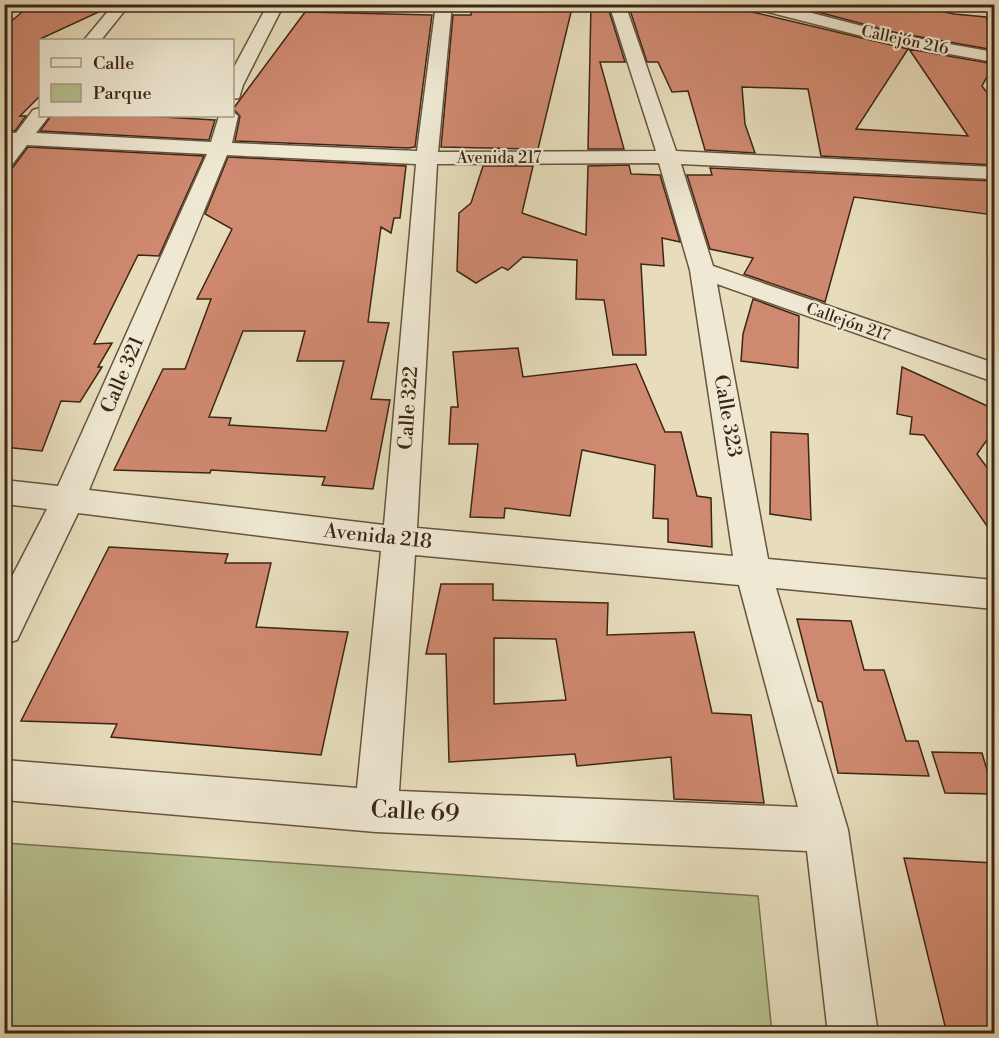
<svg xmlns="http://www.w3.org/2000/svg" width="999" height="1038" font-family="'Libre Bodoni',serif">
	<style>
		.green { fill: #b7c08f; stroke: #7a7352; stroke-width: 1.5 }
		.building { fill: #cf8970; stroke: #3d2615; stroke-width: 1.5; fill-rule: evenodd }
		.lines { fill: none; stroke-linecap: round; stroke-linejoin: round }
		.minor-casing { stroke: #68543f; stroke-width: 3 }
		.minor { fill: #efe9d3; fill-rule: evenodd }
		.labels { text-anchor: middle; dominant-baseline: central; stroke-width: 4.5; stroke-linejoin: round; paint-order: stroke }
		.far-street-label { font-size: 16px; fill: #3d2615; stroke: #efe9d3 }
		.street-label { font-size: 20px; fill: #3d2615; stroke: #efe9d3 }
		.near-street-label { font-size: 24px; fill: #3d2615; stroke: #efe9d3 }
	</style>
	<rect width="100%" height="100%" fill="#e7ddbc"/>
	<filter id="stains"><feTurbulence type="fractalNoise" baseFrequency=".00333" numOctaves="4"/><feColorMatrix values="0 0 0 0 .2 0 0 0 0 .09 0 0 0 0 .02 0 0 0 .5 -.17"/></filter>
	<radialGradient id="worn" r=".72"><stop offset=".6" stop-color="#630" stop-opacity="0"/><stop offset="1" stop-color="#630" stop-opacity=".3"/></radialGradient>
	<path class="green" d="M5,843L758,896L772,1033H5Z"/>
	<path class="building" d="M32,4L103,10L40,39V96L20,116H26L15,131L4,130V27Z
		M473,4H573L538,149L441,147L453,15H471Z
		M591,4H607L625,62H600L624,149H588Z
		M628,4H737L740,9L908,49L856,129L968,136L909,49L994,64L982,86L994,102V165L821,156L808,89L742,87L745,124L755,153L705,150L688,91L672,92L658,62H647Z
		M788,4H908L954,14L986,17L994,39V50L893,32Z
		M305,12L432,15L415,147L408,148L235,141L240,116L233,109Z
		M51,116H145L215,120L209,140L40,131Z
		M28,147L204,156L159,256L138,255L94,344L112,343L98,367H102L80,402L61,401L42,451L4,447V170L13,167Z
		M228,157L406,166L400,218H394L391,233L381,227L368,322L389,323L371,399L390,400L373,489L322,485L325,477L211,470L210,473L114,470L163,369H185L211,299H197L232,229L205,214ZM243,331H305L297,361H344L326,431L229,425L231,418L209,417Z
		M629,165L631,174L660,175L680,242L662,238L664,266L641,264L646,355H613L604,300L576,299L577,260L523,257L508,270L502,267L476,283L457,271L459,213L471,203L483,166H533L522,213L586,235L588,166Z
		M710,168L994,181V215L854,197L825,302L744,274L753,258L710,249L687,175H712Z
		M753,299L799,316L798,368L741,361L743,334Z
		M518,348L523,377L636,364L665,432H681L697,496L711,498L712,547L668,542V519L653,518L655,465L582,450L570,516L505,508L504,518L470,517L478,444H449L451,407H458L453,352Z
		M902,367L994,409V430L977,454L994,477V536L924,435L910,434L912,417L897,414Z
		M771,432L808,434L811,520L770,514Z
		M109,547L228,554L225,563H271L256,627L348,632L321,755L111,737L117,724L21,721Z
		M441,584H493V600L608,603L607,635L694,632L712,713L751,715L764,803L674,799L671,757L577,766L575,754L449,762L446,654H426ZM494,638L556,639L566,700L494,704Z
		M797,619L851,621L864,670H884L906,741H918L929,776L838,773L822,702L818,701Z
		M932,752L982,753L994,794L945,793Z
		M904,858L994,863V1034H947Z"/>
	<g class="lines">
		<g class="minor-casing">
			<path id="minor" d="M114,4H130L101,40H84Z
				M268,4H284L243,85L239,98L232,99V71Z
				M436,4H452L438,152L656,151L609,4H625L676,151L994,167V179L681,164L713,266L994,363V382L717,284L768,559L994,580V609L776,588L848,830L878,1034H828L807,851L376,832L4,800V760L357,788L381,551L78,513L17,640L4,644V592L47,509L4,504V480L58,486L207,154L27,145L11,166L4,168V147L7,144H4V132L16,133L33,110L40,108V116H49L36,133L211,142L219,116H232V111L238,116L232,143L417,151ZM227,155L416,164L384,525L89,490ZM659,163L690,270L733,556L417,528L437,164ZM415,555L739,585L798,807L399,791Z
				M739,4H777L893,34L994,52V62L893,44L768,12L740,7Z"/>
		</g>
		<use href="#minor" class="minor"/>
	</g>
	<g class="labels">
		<g class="far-street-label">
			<text transform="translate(905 40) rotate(12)">Callejón 216</text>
			<text x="499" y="158">Avenida 217</text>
			<text transform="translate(848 322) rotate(19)">Callejón 217</text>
		</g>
		<g class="street-label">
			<text transform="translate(123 375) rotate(-67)">Calle 321</text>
			<text transform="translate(409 408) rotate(-86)">Calle 322</text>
			<text transform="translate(727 416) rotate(80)">Calle 323</text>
			<text transform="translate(378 537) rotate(6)">Avenida 218</text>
		</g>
		<g class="near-street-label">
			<text transform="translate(415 812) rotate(3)">Calle 69</text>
		</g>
	</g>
	<rect width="999" height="1038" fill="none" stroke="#e7ddbc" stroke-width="24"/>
	<rect x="6" y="6" width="987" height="1026" fill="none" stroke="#3d2615" stroke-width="3"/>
	<rect x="12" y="12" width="975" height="1014" fill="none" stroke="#3d2615" stroke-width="1.5"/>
	<rect x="39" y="39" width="195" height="78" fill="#efe9d3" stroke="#a89b87" stroke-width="1.5"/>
	<rect x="51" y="58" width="30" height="9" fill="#efe9d3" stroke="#a89b87" stroke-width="1.5"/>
	<text x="93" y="69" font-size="18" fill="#3d2615">Calle</text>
	<rect x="51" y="84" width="30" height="18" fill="#b7c08f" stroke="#a89b87" stroke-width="1.5"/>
	<text x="93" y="99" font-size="18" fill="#3d2615">Parque</text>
	<rect width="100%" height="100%" filter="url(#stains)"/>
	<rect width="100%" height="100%" fill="url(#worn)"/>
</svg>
